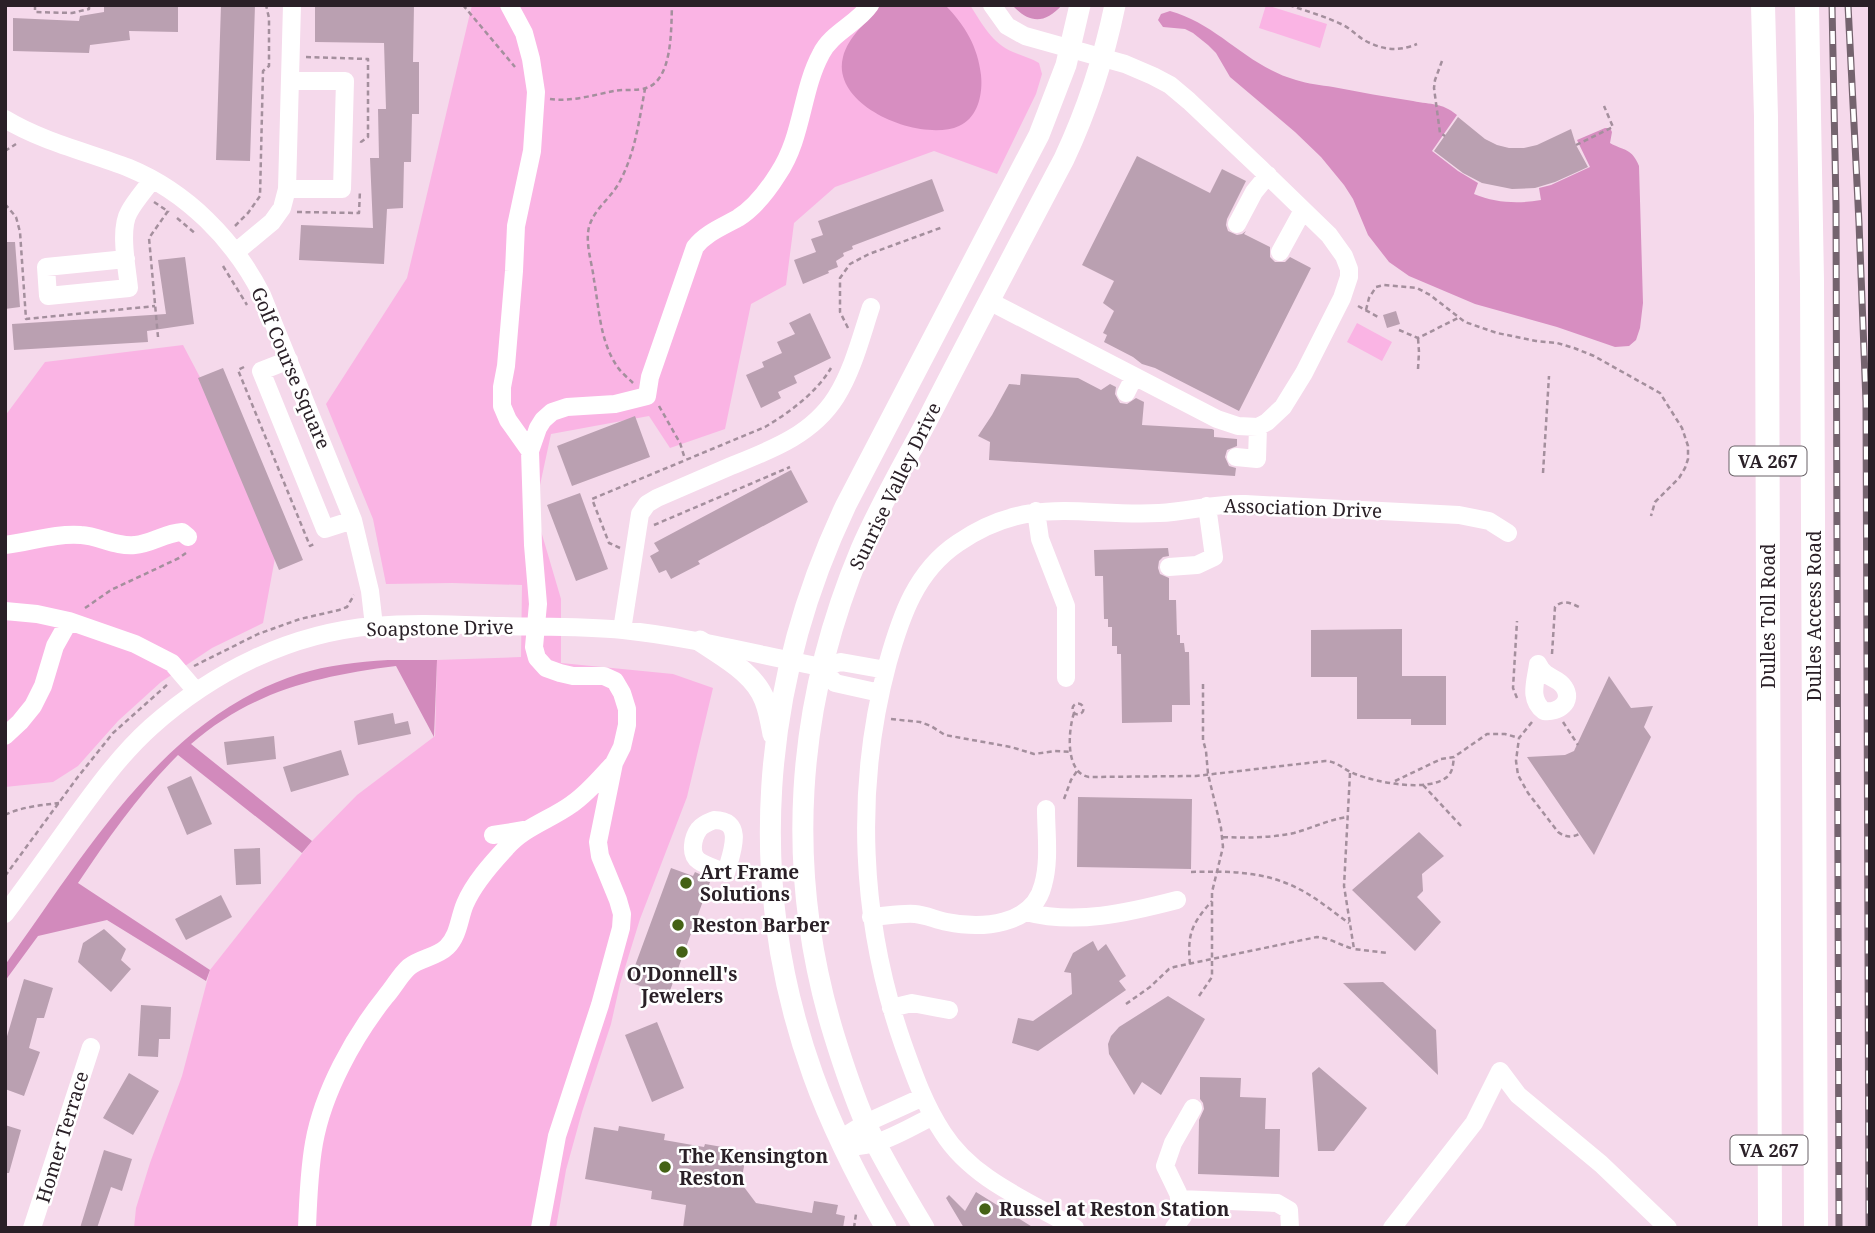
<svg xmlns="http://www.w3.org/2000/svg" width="1875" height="1233" font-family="'Noto Serif',serif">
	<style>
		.green { fill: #fab4e4 }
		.forest { fill: #d28abc }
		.water { fill: #d78ec1 }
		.building { fill: #baa0b1 }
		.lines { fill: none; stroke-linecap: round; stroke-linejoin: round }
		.path { stroke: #a48f9d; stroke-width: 2.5; stroke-dasharray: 5 3.5; stroke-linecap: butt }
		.minor { stroke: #fff; stroke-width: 18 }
		.major { stroke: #fff; stroke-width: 21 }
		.highway { stroke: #fff; stroke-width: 24 }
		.rail-casing { stroke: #74636e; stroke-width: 7 }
		.rail { stroke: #fff; stroke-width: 4.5; stroke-dasharray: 13; stroke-linecap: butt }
		.poi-dot { fill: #446215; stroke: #fff; stroke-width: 2.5 }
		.labels { text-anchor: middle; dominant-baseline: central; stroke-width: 5; stroke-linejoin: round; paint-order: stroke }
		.shield { fill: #fff; stroke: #6a6368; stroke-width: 2 }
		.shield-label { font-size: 18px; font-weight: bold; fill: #2a2027 }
		.street-label { font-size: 19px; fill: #2a2027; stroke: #fff }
		.poi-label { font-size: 19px; font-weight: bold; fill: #2a2027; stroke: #fff; text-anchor: start }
	</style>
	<rect width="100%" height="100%" fill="#f5d9eb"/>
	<path class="green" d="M472,5H970C982,24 992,43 1013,52C1022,56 1031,58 1039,63L1042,74L1036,94L997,174L934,151L835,187L794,223L786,285L751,304L725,429L670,448L649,416L551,434L537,499L541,531L561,599V663L673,674L713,688L687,797L640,919L620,984L611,1024L582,1112L566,1170L556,1228H134L136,1208L150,1163L182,1076L210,970L312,841L357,795L435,736L437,660L521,657L522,585L452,583L386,584L373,519L326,404L407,278Z
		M1266,5L1327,24L1320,48L1259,28Z
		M1357,323L1392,342L1382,361L1347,342Z
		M183,345L251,474L275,558L263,623L212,648L161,682L118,721L78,766L53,782L5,787V416L45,362Z"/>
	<path class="forest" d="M1012,5H1062C1044,25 1029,23 1012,5Z
		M388,660H437L434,737L396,666C318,676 252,691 191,744L312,841L302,853L178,755C139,794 109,837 78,883L210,970L206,981L107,920L38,936L5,981V965C84,856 163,717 299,674C328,665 357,662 388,660Z"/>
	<path class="water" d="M881,5H945C965,25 978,47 981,75C983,94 978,118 959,126C922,143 830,107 843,57C848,37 868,20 881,5Z
		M1170,11C1218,24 1248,67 1296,80C1308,84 1321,85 1333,87C1360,92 1386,97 1413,101C1432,105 1441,102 1457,115L1432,151L1458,171L1478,183L1474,194C1496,203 1518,204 1541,200L1539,188L1551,185L1590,167L1577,140L1605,128H1610L1612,132L1610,143C1624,151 1632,148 1639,166L1643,303L1640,328L1636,340L1629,346L1615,347L1557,327L1475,304L1409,276L1389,262L1368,235L1353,199L1344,185L1321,157L1295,132L1230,77L1216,53L1208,45L1193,33L1185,29L1163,27L1158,20L1161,14Z"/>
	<path class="building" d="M128,5H178V32L129,31L130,40L90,45L89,53L13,51V18L79,21L80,16L104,12V6Z
		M221,5H255L250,161L216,160Z
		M315,5H414L413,62H419V114H412L411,162H404L403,208L387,209L384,264L299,260L301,225L373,228L370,158H379L378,109H386L384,43L315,42Z
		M1458,117L1485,139L1497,145L1509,148H1524L1537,145L1571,129L1576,145L1588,167L1555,182L1535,188L1512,189L1482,183L1463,173L1434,151Z
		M1137,156L1210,193L1222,169L1246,181L1227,219L1226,225L1228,231L1237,235L1242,234L1246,231L1244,234L1270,247V257L1275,262H1285L1290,257L1311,268L1239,411L1155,368L1142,364L1133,357L1104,342L1107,335L1103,333L1114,311L1103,303L1114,281L1082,265Z
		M932,179L944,211L852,246L853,249L843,253L844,256L836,261L838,267L828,271L829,273L803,284L794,260L816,252L811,239L823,235L818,221Z
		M5,242H15L20,307L5,309Z
		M185,257L194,324L147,331L148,342L14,350L12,324L166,314L158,260Z
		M1396,311L1400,324L1387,328L1383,315Z
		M810,313L831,358L794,376L797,383L778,392L781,398L761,408L746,375L764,367L762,362L782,353L777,342L795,334L789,323Z
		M223,368L303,560L279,570L198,378Z
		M1021,374L1078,378L1101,390L1110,384L1116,387L1115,394L1120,403L1127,404L1136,398L1144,402L1142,425L1212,429L1214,430V437L1237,439V446L1227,450L1225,457L1229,466L1236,468L1235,476L989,460L990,442L978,436L992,415L1009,384L1020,385Z
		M635,416L650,457L572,486L557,446Z
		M791,470L808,502L698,561L700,564L671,579L666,570L659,573L650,556L659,551L654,543Z
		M580,493L608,569L576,581L547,505Z
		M1168,548L1169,556L1163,557L1159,561L1158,568L1160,574L1169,578V600H1176L1177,635H1180V643H1184L1185,652H1189L1190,705H1172V722L1122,723L1121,654H1117V646H1112V627H1108V619H1104L1103,576H1095L1094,550Z
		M1402,629V676H1446V725H1411V719H1357V677H1311V630Z
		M1609,676L1631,708L1653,706L1644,727L1651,737L1594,855L1527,757L1565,755L1574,751Z
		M393,713L395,724L408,721L411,734L358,745L354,721Z
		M274,736L276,759L227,765L224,742Z
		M341,750L349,775L291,792L283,767Z
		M191,776L212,824L187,835L167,787Z
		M1078,797L1192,799L1191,869L1077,867Z
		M1419,832L1444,856L1422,874L1423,891L1417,897L1441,922L1415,951L1352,890Z
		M260,848L261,884L236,885L234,849Z
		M671,868L693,876L695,872L708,878L707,881L710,882L668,996L629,982Z
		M221,895L232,917L186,940L175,919Z
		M104,929L126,949L121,960L131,969L111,992L78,962L83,943Z
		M1093,941L1098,951L1106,944L1126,976L1119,981L1126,990L1038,1051L1012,1043L1018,1018L1033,1021L1072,994L1071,973L1064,972L1073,953Z
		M24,979L53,988L44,1018H37L29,1048L40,1052L24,1096L5,1089V1043Z
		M1383,982L1436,1030L1438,1075L1343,983Z
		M1168,996L1205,1019L1161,1095L1142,1082L1134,1095L1109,1054L1108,1044L1111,1036L1119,1027Z
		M141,1005L171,1007L170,1039H159L158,1057L138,1056Z
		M657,1022L684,1088L652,1102L625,1035Z
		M1319,1067L1367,1108L1334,1151H1318L1312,1073Z
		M129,1073L159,1091L133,1135L103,1118Z
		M1200,1077L1241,1078L1240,1097L1266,1098L1265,1129H1280L1279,1177L1198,1174L1199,1120L1204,1109L1203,1103L1200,1099Z
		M5,1125L21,1130L9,1173H5Z
		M619,1126L665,1134L664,1140L704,1147L705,1144L728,1148V1152L746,1155L741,1183L756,1203L812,1213L814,1201L838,1205L836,1214L845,1216L843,1228H683L686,1205L651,1199L652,1191L585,1179L594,1127L618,1131Z
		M104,1150L132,1159L122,1191L111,1187L97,1228H80Z
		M976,1192L1034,1228H964L946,1198L949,1195L965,1211Z"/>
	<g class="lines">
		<path class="path" d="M35,5V12L72,13L89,9V5
			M463,5L515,67
			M1289,5C1306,11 1324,16 1341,24C1350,28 1356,35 1364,40C1382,50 1398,52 1417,44
			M306,57L368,59V137L361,142V145
			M1442,61L1435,80L1434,88L1440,133L1445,136
			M550,99C570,102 594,95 614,91C624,89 638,91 646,88C673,80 671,28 672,5
			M1576,145L1613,127L1604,106
			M5,151L16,144
			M154,202L169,212
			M5,204L16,217L20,232L26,319L155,306
			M297,212L359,213L360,190
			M177,218L196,234
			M235,226L248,213L260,196L263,71L269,66V18L266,5
			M223,266L247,305
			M1358,306L1380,318
			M1366,310L1369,298L1376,287L1384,285L1417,288L1430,295L1465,322L1497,333L1536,341L1557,343L1574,348L1594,356L1660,393L1682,428L1688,446V459L1685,468L1679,478L1655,502L1651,516
			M848,328L840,312V278L850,264L869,254L943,227
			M1399,330L1418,338L1458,318
			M158,337L149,238L168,211
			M244,367L238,370L310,546L316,543
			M1418,369L1419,352L1418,338
			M633,383C627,377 619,371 615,363C600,339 599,308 594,280C592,262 585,244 589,227C594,209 610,199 619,183C635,154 639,121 645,89
			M659,406L680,443L685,459
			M1543,473L1549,376
			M654,525L790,467
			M620,548L609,543L592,499L765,427C790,412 816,393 831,368
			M85,608L111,590L179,558L186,553
			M1552,654L1555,607C1563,599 1571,603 1579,607
			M194,666L258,634L300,619L339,610L347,607L354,595
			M1517,698L1513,688L1517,621
			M1072.5 709a5.5 5.5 0 1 1 11 0a5.5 5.5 0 1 1-11 0Z
			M1074,713C1068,731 1065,773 1089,777L1196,776L1325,761C1337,761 1344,770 1355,774C1376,782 1427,793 1447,777C1453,772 1453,764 1454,757
			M891,719L920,722L931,726L945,735L1011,747L1034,754L1055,751L1071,752
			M1532,722L1519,738L1516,761L1518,775L1528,793L1558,832C1565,837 1571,838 1579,834
			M1563,722L1578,745
			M1350,773L1344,886L1354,949L1387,953
			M1395,781L1441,759L1454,757L1487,734H1505L1519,738
			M1423,785L1461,826
			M1064,799L1071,780L1077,771
			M5,815C21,807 41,805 59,803
			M1223,837C1247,838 1270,838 1294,833C1312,828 1328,820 1347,817
			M1191,872C1228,871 1265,871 1299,889C1317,898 1333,912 1349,923
			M5,876L77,778L113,733L168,684
			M1190,964C1187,934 1192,923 1212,901
			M1199,996L1212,977V892L1223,847L1221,828L1208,774L1206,751L1203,740V683
			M1126,1004L1150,987L1169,969L1174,967L1317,937C1330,938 1342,946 1354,949
			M854,1228L856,1214"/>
		<path class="minor" d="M509,5L524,33L531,59L536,92L532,151L516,226L514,271L506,366L502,387V406L508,420L530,451
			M5,119C43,142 88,152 129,168C187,192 234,240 262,295L353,520L370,591L374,626
			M287,189H342L345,81H290
			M1237,224L1254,192L1268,175
			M236,252L272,222L282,208L287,189L292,5
			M1280,252L1303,210
			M126,259L46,267L48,296L129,288C127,268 119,229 129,212C135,201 144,191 152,180
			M989,301L1217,419L1238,426L1258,427L1267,422L1283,407L1304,373L1342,298L1349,277V269L1344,256L1329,235L1261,169L1189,101L1170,85L1153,76L1125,64L1025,36L1007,26L992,5
			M289,360L261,371L325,529L353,520
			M1126,393L1134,377
			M1236,457L1257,459L1258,427
			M1036,511L1040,539L1066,606V678
			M5,545C30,542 56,533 81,535C99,536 116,547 135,545C151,544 165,533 182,532L188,537
			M1169,567L1197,565L1214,557L1207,506
			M5,611L37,614L69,621L135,644L172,663L196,691
			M622,630L640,514L647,504L657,498C682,487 706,477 731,466C771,450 812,435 836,397C853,370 861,337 871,307
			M1538,664C1546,680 1557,676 1564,687C1574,702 1558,713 1544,711C1528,699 1536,681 1538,664Z
			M821,667L835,683L880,693
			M5,736L20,722L33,706L43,686L55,646L69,621
			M714,820C746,820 731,854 726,873C718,869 706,866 699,861C689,854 693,837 699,829C703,824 709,822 714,820Z
			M493,835L524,830
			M1026,912C1076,925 1127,913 1177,900
			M5,914C28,883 51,851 73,820C97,787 121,754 151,727C214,671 291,633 374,626C417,622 459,625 502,626C542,627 583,626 623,630C690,637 755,654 821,667L841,662L886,670
			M871,917C886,916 901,913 915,914C926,915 936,920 947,922C981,929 1033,926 1043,885C1050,861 1046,833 1046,809
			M891,1008L912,1003L949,1010
			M923,1097L866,1123L850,1133L843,1146C875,1150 905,1130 933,1116
			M1179,1199L1277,1203L1289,1210L1290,1228
			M32,1228L91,1047
			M307,1228C308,1200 309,1171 314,1143C323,1092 354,1036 386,996C394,987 400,975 409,967C420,958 437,957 447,947C459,935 459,918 465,904C474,883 491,864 506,848C524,827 550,820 572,804C588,793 601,777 614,763
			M540,1228L557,1136L600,1005L621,928L622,914L618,900L600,856L598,842L614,763L622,747L627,725V709L622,693L615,681L604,676H573L560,673L546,668L537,658L534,647L538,604L533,545L530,451L538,428L543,420L552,412L567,407L615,404L647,396L650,377L695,247C706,233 722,227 738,218C754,208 768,190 778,174C803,137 801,91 821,54C831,33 857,24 870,5
			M1075,1228C1029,1201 973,1180 943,1133C925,1106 914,1075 903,1044C860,921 854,788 888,662C901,616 916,571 958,543C1029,494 1082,517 1159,513C1188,512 1216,503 1245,504L1459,515L1489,521L1508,533
			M1174,1228L1183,1216L1178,1193L1165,1166L1173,1143L1193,1108
			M1392,1228L1474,1123L1500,1071L1518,1095L1601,1164L1668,1228"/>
		<path class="major" d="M700,641C723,657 755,673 765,701C769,711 771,723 773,734
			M886,1228C858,1179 832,1128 813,1075C745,886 760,686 846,505L1039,135L1066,65L1080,5
			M924,1228C903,1193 882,1158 865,1122C853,1094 843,1064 834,1035C784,871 795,706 861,549C881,503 907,459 930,415C974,329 1019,244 1064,159C1087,110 1104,58 1115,5"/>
		<path class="highway" d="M1763,5L1766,117L1767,280L1770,1228
			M1807,5L1812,281L1816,1228"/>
		<g class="rail-casing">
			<path id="rail" d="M1832,5L1836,205L1839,1228
				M1848,5L1859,223L1866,402L1869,1228"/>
		</g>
		<use href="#rail" class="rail"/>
	</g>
	<g class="poi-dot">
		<circle cx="686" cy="883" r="7"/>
		<circle cx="678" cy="925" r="7"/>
		<circle cx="682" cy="952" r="7"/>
		<circle cx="665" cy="1167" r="7"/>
		<circle cx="985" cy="1209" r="7"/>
	</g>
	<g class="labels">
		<g class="shield">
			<rect x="1729.5" y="446.5" width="77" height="29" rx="5"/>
			<rect x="1730.5" y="1135.5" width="77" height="29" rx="5"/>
		</g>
		<g class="shield-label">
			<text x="1768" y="461">VA 267</text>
			<text x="1769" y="1150">VA 267</text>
		</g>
		<g class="street-label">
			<text transform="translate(291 368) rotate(67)">Golf Course Square</text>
			<text transform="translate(895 486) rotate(-64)">Sunrise Valley Drive</text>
			<text transform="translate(1303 508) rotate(2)">Association Drive</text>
			<text transform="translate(1768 616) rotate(-90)">Dulles Toll Road</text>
			<text transform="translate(1814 616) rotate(-90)">Dulles Access Road</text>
			<text transform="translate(440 628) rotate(-1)">Soapstone Drive</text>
			<text transform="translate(62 1137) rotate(-73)">Homer Terrace</text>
		</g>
		<g class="poi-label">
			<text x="700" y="872">Art Frame<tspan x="700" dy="22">Solutions</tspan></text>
			<text x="692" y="925">Reston Barber</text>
			<text x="682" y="974" text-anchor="middle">O'Donnell's<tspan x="682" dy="22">Jewelers</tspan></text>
			<text x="679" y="1156">The Kensington<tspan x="679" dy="22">Reston</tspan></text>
			<text x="999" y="1209">Russel at Reston Station</text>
		</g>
	</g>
	<rect width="1875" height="1233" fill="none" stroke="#2a2027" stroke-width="14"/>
</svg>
